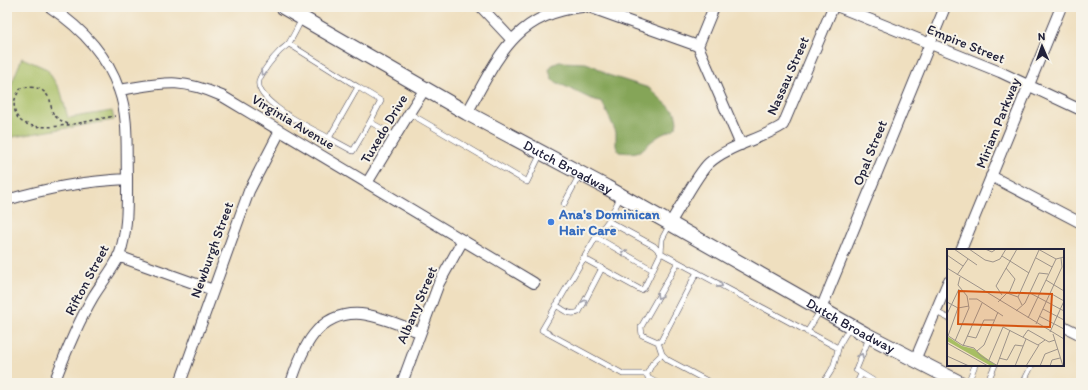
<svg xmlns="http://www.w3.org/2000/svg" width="1088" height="390" font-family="Itim,sans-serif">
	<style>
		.green { fill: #a7be63; stroke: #64704f }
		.forest { fill: #85a559; stroke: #54644a }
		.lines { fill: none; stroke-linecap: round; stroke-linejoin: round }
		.lane-casing { stroke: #413e4f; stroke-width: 6 }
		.street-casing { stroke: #413e4f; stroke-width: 12 }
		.secondary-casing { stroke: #413e4f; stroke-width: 16 }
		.path { stroke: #413e4f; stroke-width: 1.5; stroke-dasharray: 3 3; stroke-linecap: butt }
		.lane { stroke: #fff; stroke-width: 5 }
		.street { stroke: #fff; stroke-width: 10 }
		.secondary { stroke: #fff; stroke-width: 14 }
		.oneway { stroke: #9c9ca7 }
		.shop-dot { fill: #3f7fe0; stroke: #f7f3e8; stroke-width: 1.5 }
		.labels { text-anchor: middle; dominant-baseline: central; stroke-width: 4; stroke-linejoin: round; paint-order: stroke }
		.street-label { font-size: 14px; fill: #22223b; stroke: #f7f3e8 }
		.shop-label { font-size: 14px; font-weight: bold; fill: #366cbe; stroke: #f7f3e8; text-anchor: start }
		.inset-road { fill: none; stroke: #9d938a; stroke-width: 1 }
		.view { fill: #d45411; fill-opacity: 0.15; stroke: #d45411; stroke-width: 2 }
		.inset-edge { fill: none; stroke: #22223b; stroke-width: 2 }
	</style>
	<rect width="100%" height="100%" fill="#f7f3e8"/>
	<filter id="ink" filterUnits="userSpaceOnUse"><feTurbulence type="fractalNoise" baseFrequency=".025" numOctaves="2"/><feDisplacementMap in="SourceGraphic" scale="8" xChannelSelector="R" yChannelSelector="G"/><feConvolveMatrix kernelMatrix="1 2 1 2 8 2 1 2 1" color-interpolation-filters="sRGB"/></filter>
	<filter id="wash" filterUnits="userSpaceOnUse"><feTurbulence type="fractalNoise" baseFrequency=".012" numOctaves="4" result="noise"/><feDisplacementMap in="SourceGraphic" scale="16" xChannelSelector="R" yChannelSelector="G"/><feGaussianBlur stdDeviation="0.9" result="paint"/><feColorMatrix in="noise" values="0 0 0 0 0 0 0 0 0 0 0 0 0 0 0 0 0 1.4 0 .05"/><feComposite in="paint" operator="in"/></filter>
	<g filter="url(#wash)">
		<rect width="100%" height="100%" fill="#efdfbf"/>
		<path class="green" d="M22,58L47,69L61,92L68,118L112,111L114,120L7,138V95Z"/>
		<path class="forest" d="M559,62L586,63L596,67L608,75L649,88L675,112L677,121L676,127C671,132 665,132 659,136C640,148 646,155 619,152L616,146V132L602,102L589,98L552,80L549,70L552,65Z"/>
	</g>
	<g filter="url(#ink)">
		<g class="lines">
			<g class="lane-casing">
				<path id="lane" d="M302,19C298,26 294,35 289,43C287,46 283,48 280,51C273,58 265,68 260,78C249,100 313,129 329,138
					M289,44L358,87
					M409,113L527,182L541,153
					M370,122L381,101L358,87L329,138L353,151L370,122L395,136
					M621,196L608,221L596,237L542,330L623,374H647
					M564,204L580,174
					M608,221L654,246L661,253L838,348
					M596,237L653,270
					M583,258L641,290L644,288L661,253L662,239L670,224
					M678,262L641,327L642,335L658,342L661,341L697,272
					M556,305C564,310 569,316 579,312L602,268
					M936,312L948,318
					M807,332L820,311
					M869,338L856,370L877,383
					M658,342L662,354L668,360L711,383
					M657,383L648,378L647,374L652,364L662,354
					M823,383C834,368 834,366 838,349C840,342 846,334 850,327
					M857,383L861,374
					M968,383L975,365
					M987,383L995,365
					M1023,383L1032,365"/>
			</g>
			<g class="street-casing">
				<path id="street" d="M50,7C80,27 107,55 119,90C129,117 126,149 127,177C127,203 128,231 119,256C114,268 100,285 93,297C77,324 65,354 54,383
					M481,7L511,39
					M589,7L698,46
					M714,7L698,46L741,145
					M839,7L1000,72L1081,110
					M119,90C163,83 179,77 222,96L534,283
					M467,113C497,60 513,14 582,7
					M991,176L1081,223
					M367,183L413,107L425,89
					M7,200C47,188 85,181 127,179
					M670,223C680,208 697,174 709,163C729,145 760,140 783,125L833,7
					M961,250L1061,7
					M118,256L213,290
					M821,309L945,7
					M1063,326L1081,335
					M915,360L948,282
					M180,383L249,191L280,131
					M291,383C302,349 317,311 361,314C381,316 401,326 420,332
					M402,383L439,283L463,240"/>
			</g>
			<g class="secondary-casing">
				<g id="secondary">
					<path id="s1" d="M283,7L467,113L606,187L865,334L960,383"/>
				</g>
			</g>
			<path class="path" d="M68,124C62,121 56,119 53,113C51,109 51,104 50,100C44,87 34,86 21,88C15,97 12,103 16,114C25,140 93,119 115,116"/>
			<use href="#lane" class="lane"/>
			<use href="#street" class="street"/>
			<use href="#secondary" class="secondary"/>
		</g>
		<defs><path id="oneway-chevron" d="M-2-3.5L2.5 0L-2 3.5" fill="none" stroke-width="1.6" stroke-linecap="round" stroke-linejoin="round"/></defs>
		<g class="oneway">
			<use href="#oneway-chevron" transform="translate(263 73) rotate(123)"/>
			<use href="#oneway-chevron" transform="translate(624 253) rotate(-150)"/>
			<use href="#oneway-chevron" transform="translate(720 285) rotate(28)"/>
			<use href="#oneway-chevron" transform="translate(659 296) rotate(119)"/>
			<use href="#oneway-chevron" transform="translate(585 302) rotate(-63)"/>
			<use href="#oneway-chevron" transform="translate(861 356) rotate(-65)"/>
		</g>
	</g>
	<circle class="shop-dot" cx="551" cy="222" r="4"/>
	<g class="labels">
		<g class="street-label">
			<text transform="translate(966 44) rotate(22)">Empire Street</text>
			<text transform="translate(788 76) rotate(-66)">Nassau Street</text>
			<text transform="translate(293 122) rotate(31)">Virginia Avenue</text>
			<text transform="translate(998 123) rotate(-68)">Miriam Parkway</text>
			<text transform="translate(384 129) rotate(-59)">Tuxedo Drive</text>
			<text transform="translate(870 153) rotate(-68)">Opal Street</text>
			<text stroke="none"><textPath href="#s1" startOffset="327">Dutch Broadway</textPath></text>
			<text transform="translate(212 250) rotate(-70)">Newburgh Street</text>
			<text transform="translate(87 280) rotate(-62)">Rifton Street</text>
			<text transform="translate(417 305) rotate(-67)">Albany Street</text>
			<text stroke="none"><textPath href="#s1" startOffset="651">Dutch Broadway</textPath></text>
		</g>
		<g class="shop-label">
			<text x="559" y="214">Ana's Dominican<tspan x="559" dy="16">Hair Care</tspan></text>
		</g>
	</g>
	<g transform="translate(947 249)">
		<rect width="117" height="117" fill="#efdfbf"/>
		<path d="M0,87L15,97L27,100L50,117H44L0,92Z" fill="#a7be63"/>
		<path class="inset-road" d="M7,0L30,16M22,0L38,11L46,13L53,10L59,0M38,0L45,3L49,0M91,0L109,10L117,8M0,6L16,17M55,7L82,24M89,9L105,18M0,19L117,90M59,19L68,30L62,44M10,26L21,10M99,31L117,42M83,44L117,62M103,44L117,52M55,46L49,37L70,0M22,50H30L56,67M0,53L11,59L22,57M51,53L60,44L71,48M75,56L71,48L92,1M96,60L117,71M69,62L78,54L92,24L101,25M0,65L12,40M92,67L117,80M81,69L109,10M89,75L115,18L114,9M103,83L117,52M106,85L116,117M0,86L15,96L27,99L34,107L51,117M1,87L11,59M20,87L29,89L37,71H47M76,88L81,81L102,93L108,91M8,92L22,59L20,47L11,36L13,28M0,94L41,117M16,97L35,54M30,102L37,96L51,63M0,107L22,117M52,109L60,111L68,96L76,97M42,111L56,78L91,96L98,91M50,116L63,81M68,117L79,90M79,117L92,96M93,117L98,105L111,100M103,117L105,111L113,109"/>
		<path class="view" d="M12,42L105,45L103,78L11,75Z"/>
		<rect width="117" height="117" class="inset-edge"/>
	</g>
	<rect width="1088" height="390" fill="none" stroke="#f7f3e8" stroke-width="24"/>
	<g transform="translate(1042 46) rotate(358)" stroke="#f7f3e8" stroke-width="3" paint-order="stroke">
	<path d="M0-3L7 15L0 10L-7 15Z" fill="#22223b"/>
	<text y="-6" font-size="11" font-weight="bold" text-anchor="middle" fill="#22223b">N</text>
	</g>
</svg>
